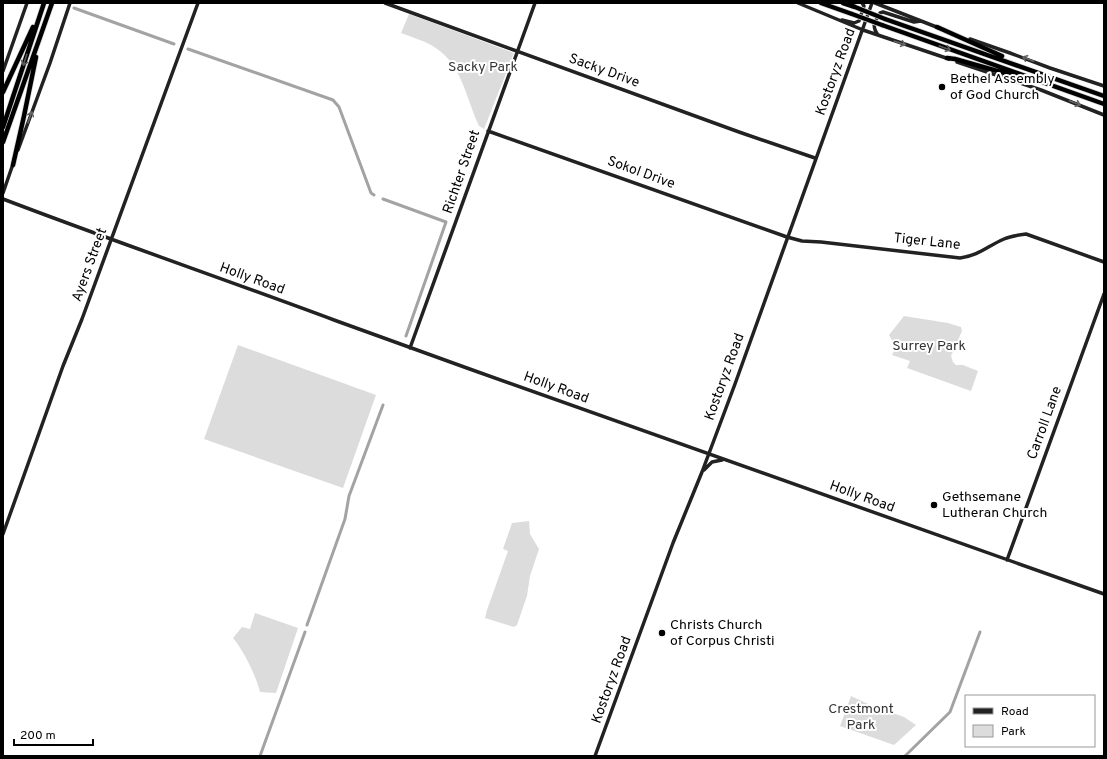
<svg xmlns="http://www.w3.org/2000/svg" width="1107" height="759" font-family="Overpass,sans-serif">
	<style>
		.green { fill: #dcdcdc }
		.lines { fill: none; stroke-linecap: round; stroke-linejoin: round }
		.canal { stroke: #a3a3a3; stroke-width: 3 }
		.highway-casing { stroke: #dbdbdb; stroke-width: 6 }
		.secondary { stroke: #222; stroke-width: 3.5 }
		.highway { stroke: #000; stroke-width: 4.5 }
		.highway-bridge-casing { stroke: #dbdbdb; stroke-width: 6; stroke-linecap: butt }
		.highway-bridge { stroke: #000; stroke-width: 4.5 }
		.oneway { stroke: #646464 }
		.oneway2 { stroke: #595959 }
		.poi-dot { fill: #000; stroke: #fff; stroke-width: 1.5 }
		.labels { text-anchor: middle; dominant-baseline: central; stroke-width: 4; stroke-linejoin: round; paint-order: stroke }
		.park-label { font-size: 14px; fill: #333; stroke: #fff }
		.street-label { font-size: 14px; fill: #000; stroke: #fff }
		.poi-label { font-size: 14px; fill: #000; stroke: #fff; text-anchor: start }
	</style>
	<rect width="100%" height="100%" fill="#fff"/>
	<path class="green" d="M409,14L514,53L484,129L479,126C465,96 462,62 431,45C422,40 411,37 401,33Z
		M904,316L948,323L961,327L962,331L951,356L953,362L956,365H963L978,371L971,391L907,368L910,361L892,355L896,347L889,335Z
		M238,345L376,395L343,488L204,439Z
		M529,521L530,534L539,549L530,576L527,596L517,625L514,627L485,618L487,610L508,551L503,549L512,523Z
		M255,613L298,628L276,693L260,692C256,676 244,651 233,638L242,627L250,629Z
		M851,696L868,704L904,717L916,725L894,745L840,726Z"/>
	<g class="lines">
		<path class="canal" d="M74,8L174,44
			M188,49L333,100L339,107L371,193L374,195
			M383,199L446,222L406,336
			M307,625L345,519L349,496L383,405
			M260,756L305,632
			M905,756L950,712L980,632"/>
		<g class="highway-casing">
			<path id="highway" d="M821,3L852,14
				M843,3L855,7
				M885,19L1104,96
				M882,25L1104,104
				M937,27L1002,56
				M947,58L955,59L1029,80
				M3,92L33,27
				M3,127L44,3
				M3,142L52,3
				M13,165L24,116L36,57"/>
		</g>
		<path class="secondary" d="M385,3L739,132L815,158
			M798,3L863,30L949,59
			M875,3L939,28
			M842,20L854,23L859,21L864,6L862,3
			M878,35C871,25 875,22 880,13L883,12L914,22L921,21
			M970,39L1010,53L1050,68L1104,86
			M957,62L1041,90L1104,115
			M3,71L27,3
			M488,131L787,237L802,241L821,242L960,258C980,255 986,247 1004,239C1011,236 1018,235 1026,234L1104,262
			M18,150L50,63L70,3
			M3,193L13,164
			M3,199C113,241 224,279 334,320C590,413 847,503 1104,594
			M410,348L535,3
			M704,470L712,462L722,460
			M3,534L63,366L82,319L198,3
			M1007,560L1104,294
			M595,756L673,543L702,472L735,384L872,3"/>
		<use href="#highway" class="highway"/>
		<g class="highway-bridge-casing">
			<path id="highway-bridge" d="M855,7L885,19
				M852,14L882,25"/>
		</g>
		<use href="#highway-bridge" class="highway-bridge"/>
	</g>
	<defs><path id="oneway-shaft" d="M-6 0H5M1.5-3L5.5 0L1.5 3" fill="none" stroke-width="1.6" stroke-linecap="round" stroke-linejoin="round"/></defs>
	<g class="oneway">
		<use href="#oneway-shaft" transform="translate(900 43) rotate(18)"/>
		<use href="#oneway-shaft" transform="translate(1028 59) rotate(-159)"/>
		<use href="#oneway-shaft" transform="translate(1075 103) rotate(22)"/>
		<use href="#oneway-shaft" transform="translate(30 117) rotate(-70)"/>
	</g>
	<g class="oneway2">
		<use href="#oneway-shaft" transform="translate(945 48) rotate(20)"/>
		<use href="#oneway-shaft" transform="translate(25 60) rotate(108)"/>
	</g>
	<g class="poi-dot">
		<circle cx="942" cy="87" r="4"/>
		<circle cx="934" cy="505" r="4"/>
		<circle cx="662" cy="633" r="4"/>
	</g>
	<g class="labels">
		<g class="park-label">
			<text x="483" y="67">Sacky Park</text>
			<text x="929" y="346">Surrey Park</text>
			<text x="861" y="709">Crestmont<tspan x="861" dy="16">Park</tspan></text>
		</g>
		<g class="street-label">
			<text transform="translate(604 71) rotate(20)">Sacky Drive</text>
			<text transform="translate(836 72) rotate(-70)">Kostoryz Road</text>
			<text transform="translate(462 172) rotate(-71)">Richter Street</text>
			<text transform="translate(641 173) rotate(20)">Sokol Drive</text>
			<text transform="translate(927 242) rotate(6)">Tiger Lane</text>
			<text transform="translate(90 265) rotate(-70)">Ayers Street</text>
			<text transform="translate(252 279) rotate(20)">Holly Road</text>
			<text transform="translate(725 377) rotate(-70)">Kostoryz Road</text>
			<text transform="translate(556 388) rotate(20)">Holly Road</text>
			<text transform="translate(1045 423) rotate(-70)">Carroll Lane</text>
			<text transform="translate(862 497) rotate(20)">Holly Road</text>
			<text transform="translate(612 680) rotate(-70)">Kostoryz Road</text>
		</g>
		<g class="poi-label">
			<text x="950" y="79">Bethel Assembly<tspan x="950" dy="16">of God Church</tspan></text>
			<text x="942" y="497">Gethsemane<tspan x="942" dy="16">Lutheran Church</tspan></text>
			<text x="670" y="625">Christs Church<tspan x="670" dy="16">of Corpus Christi</tspan></text>
		</g>
	</g>
	<rect width="1107" height="759" fill="none" stroke="#000000" stroke-width="8"/>
	<rect x="965" y="695" width="130" height="52" fill="#ffffff" stroke="#999999"/>
	<rect x="973" y="708" width="20" height="6" fill="#222222" stroke="#999999"/>
	<text x="1001" y="715" font-size="12" fill="#000000">Road</text>
	<rect x="973" y="725" width="20" height="12" fill="#dcdcdc" stroke="#999999"/>
	<text x="1001" y="735" font-size="12" fill="#000000">Park</text>
	<path d="M14 739v6h79v-6" fill="none" stroke="#000000" stroke-width="2"/>
	<text x="20" y="739" font-size="12" fill="#000000" stroke="#ffffff" stroke-width="3" paint-order="stroke">200 m</text>
</svg>
